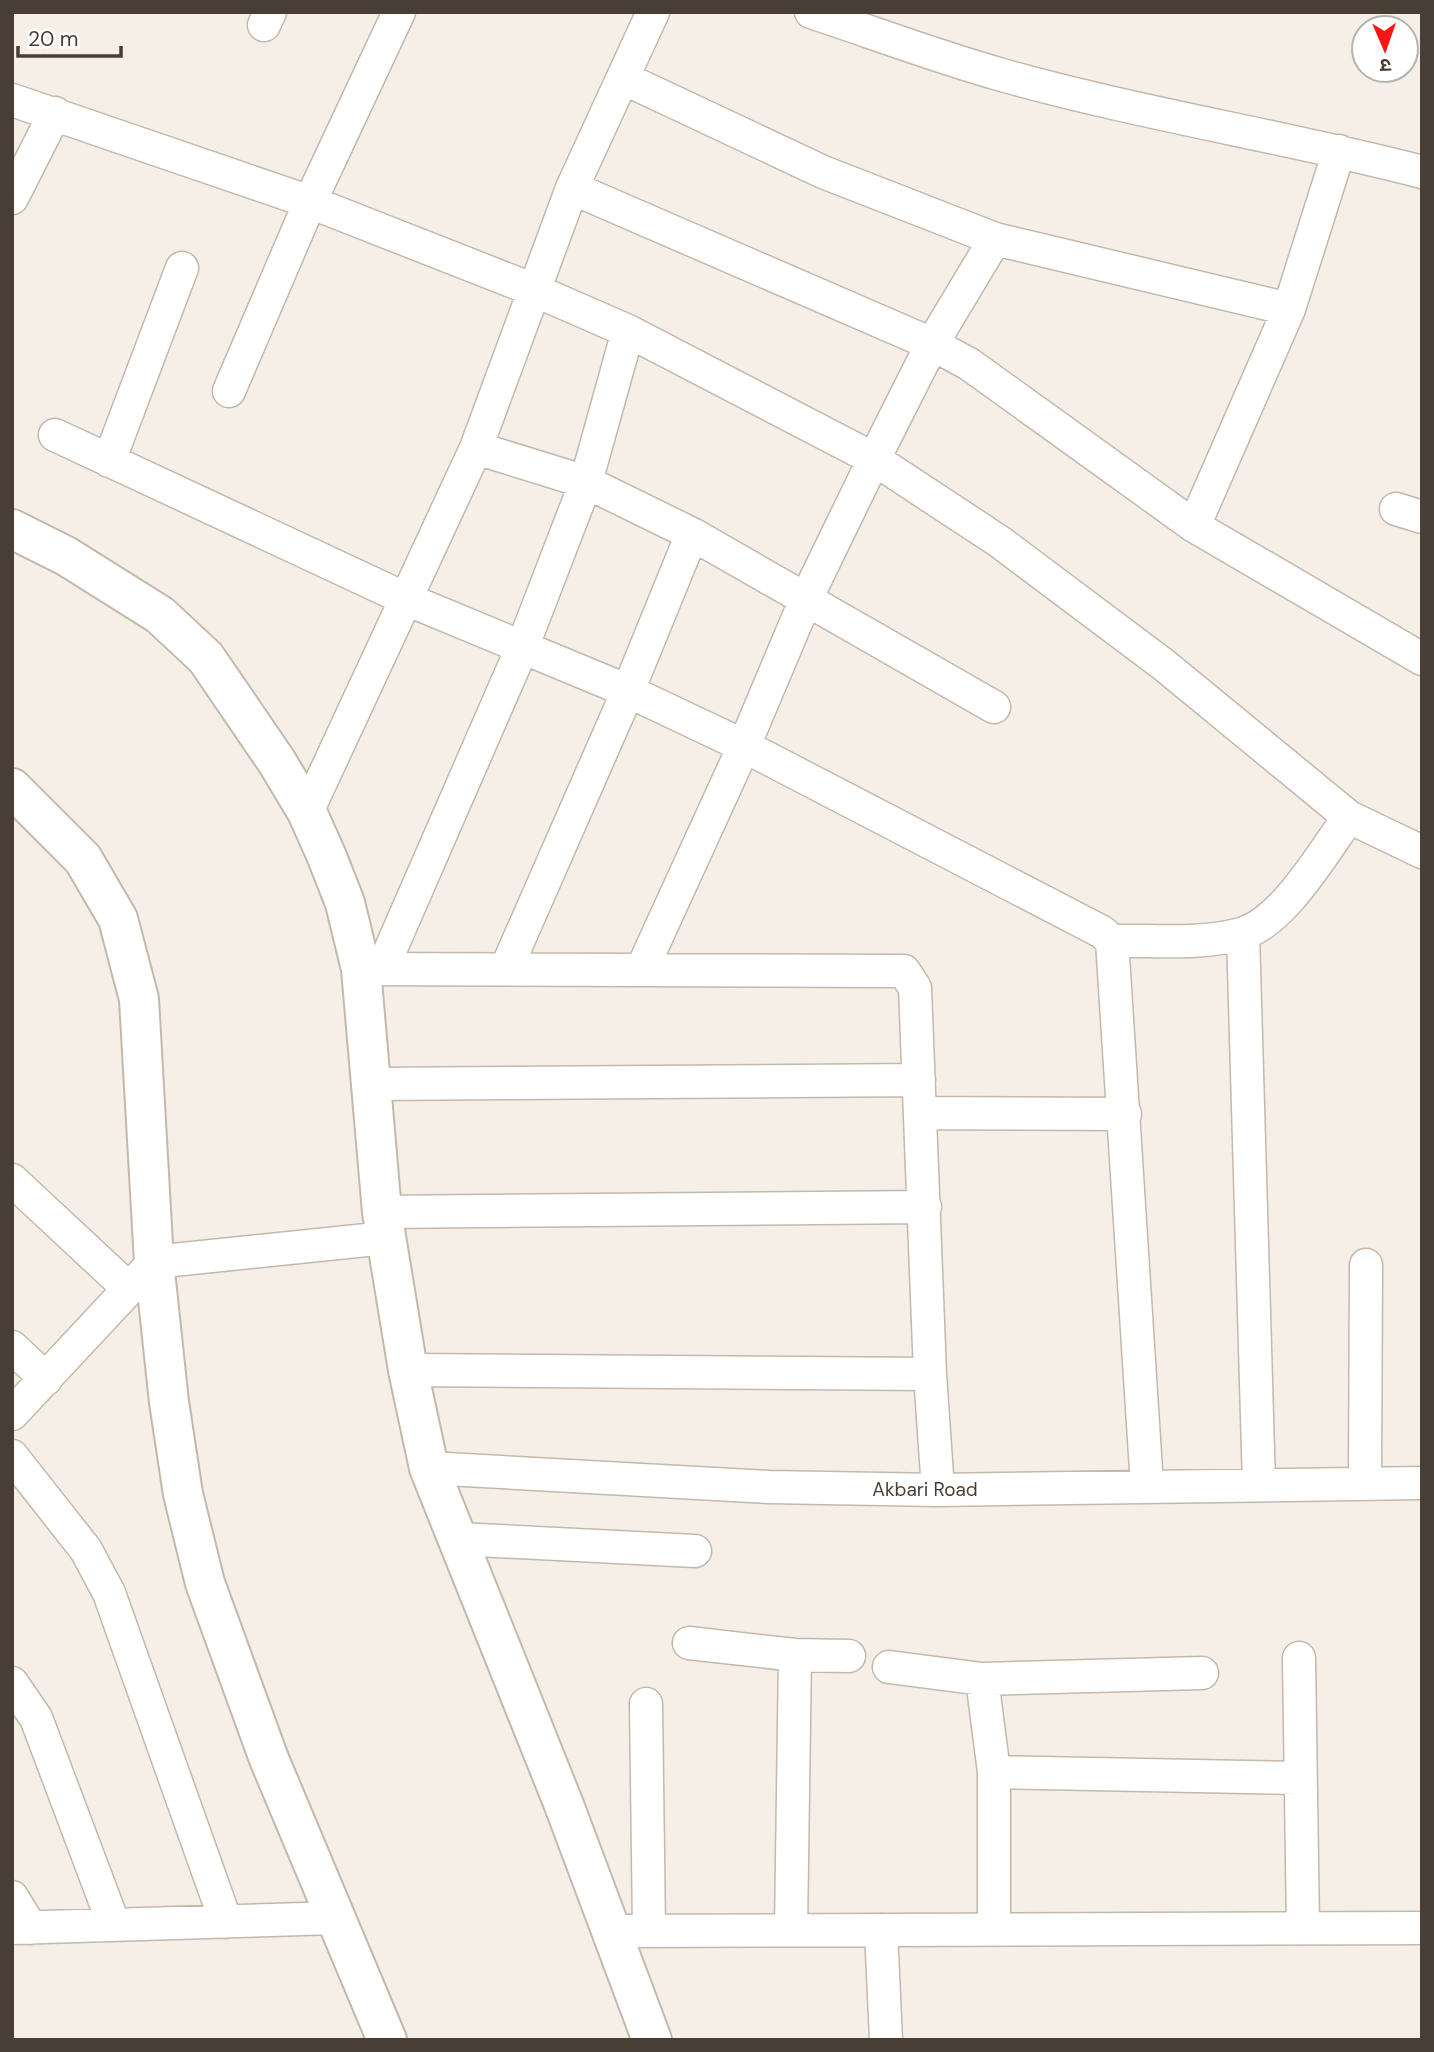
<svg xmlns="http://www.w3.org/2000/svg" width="1434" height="2052" font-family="'DM Sans','Noto Sans Devanagari',sans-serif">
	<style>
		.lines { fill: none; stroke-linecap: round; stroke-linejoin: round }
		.minor-casing { stroke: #c5b8ab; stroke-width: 35 }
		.tertiary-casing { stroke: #c5b8ab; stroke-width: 42 }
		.minor { stroke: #fff; stroke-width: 32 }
		.tertiary { stroke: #fff; stroke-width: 38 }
		.labels { text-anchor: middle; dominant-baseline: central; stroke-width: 5; stroke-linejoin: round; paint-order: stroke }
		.street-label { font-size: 19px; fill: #493e35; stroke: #fff }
	</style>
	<rect width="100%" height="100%" fill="#f5efe7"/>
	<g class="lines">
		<g class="minor-casing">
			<path id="minor" d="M811,12C874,33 938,57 1002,75C1141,114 1283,136 1422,172
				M264,25L270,12
				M623,78L823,172L995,239L1289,309
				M12,100L310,202L534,290L628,331L874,459L1000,542L1164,665L1349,817L1422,852
				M572,188L932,344L969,364L1194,526L1422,659
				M12,198L55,113
				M229,391L310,202L399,12
				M55,435L406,599L628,691L744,746L1102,932L1112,941L1147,1486
				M476,448L586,482L692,534L994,707
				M109,461L182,268
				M1396,509L1422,517
				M1194,526L1289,309L1339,151
				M307,812L476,448L572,188L653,12
				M1243,934L1259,1485
				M1112,941C1154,940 1201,945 1241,934C1283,923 1324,851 1349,817
				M361,969L904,971L915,988L930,1374L938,1490
				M382,969L522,648L586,482L628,331
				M506,969L628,691L692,534
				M642,969L744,746L806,599L874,459L932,344L995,239
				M372,1084L919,1080
				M921,1113L1125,1114
				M12,1180L129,1289
				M382,1212L925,1207
				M12,1347L46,1379
				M408,1370L930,1374
				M12,1414L154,1262L386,1238
				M12,1456L86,1550L109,1593L226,1922
				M429,1468L769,1487L938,1490L1422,1483
				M1365,1484L1366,1265
				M458,1539L695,1551
				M689,1643L795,1655L849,1656
				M1299,1658L1303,1928
				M889,1667L982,1679L1202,1673
				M982,1679L994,1772V1929
				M12,1683L36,1718L114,1925
				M646,1704L649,1930
				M994,1772L1299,1778
				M12,1897L31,1928
				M12,1928L336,1918
				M791,1930L795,1655
				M881,1930L886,2040
				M611,1931L1422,1928"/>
		</g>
		<g class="tertiary-casing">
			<path id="tertiary" d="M12,529L66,556L160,615L206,658L277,762L307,812L327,857L345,903L361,969L382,1212L408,1370L429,1468L564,1805L652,2040
				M12,788L83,859L118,919L139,999L154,1262L169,1402L183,1494L205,1583L269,1759L387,2040"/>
		</g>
		<use href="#minor" class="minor"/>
		<use href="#tertiary" class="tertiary"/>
	</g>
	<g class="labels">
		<g class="street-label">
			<text x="925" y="1489">Akbari Road</text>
		</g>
	</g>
	<rect width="1434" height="2052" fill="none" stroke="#493e35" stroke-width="28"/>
	<g transform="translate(1385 49) rotate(178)"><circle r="33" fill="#ffffff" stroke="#b6b2ae" stroke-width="2"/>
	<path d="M0-5L12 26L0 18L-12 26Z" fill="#ff1416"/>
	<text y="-10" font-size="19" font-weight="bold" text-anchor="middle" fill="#493e35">उ</text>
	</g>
	<path d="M18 46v10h103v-10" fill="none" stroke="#493e35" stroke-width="3.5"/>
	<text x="28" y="46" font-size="21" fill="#493e35" stroke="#ffffff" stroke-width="5" paint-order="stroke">20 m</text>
</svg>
